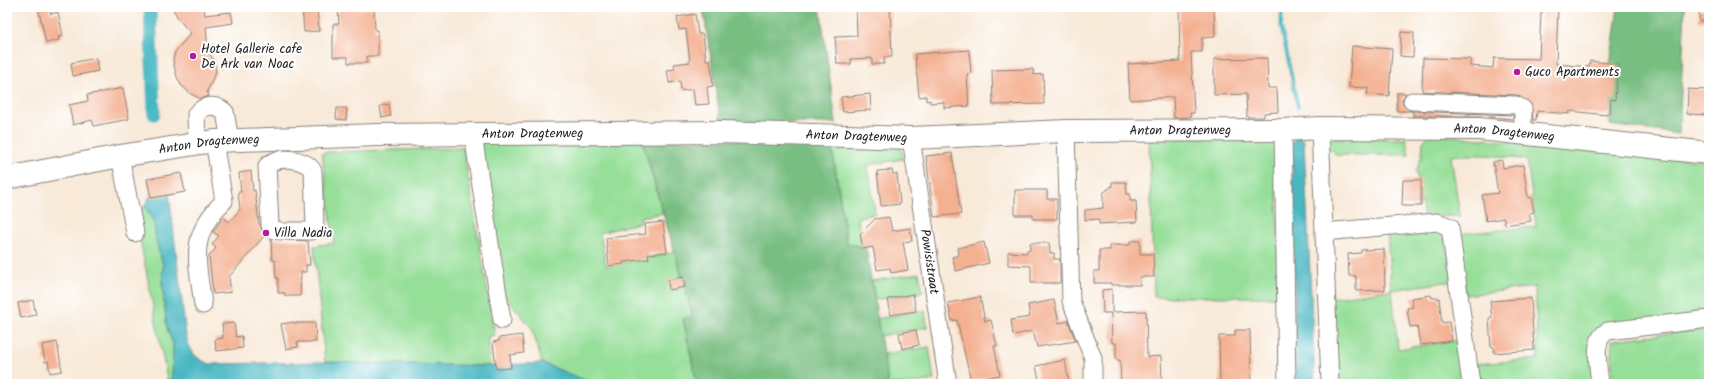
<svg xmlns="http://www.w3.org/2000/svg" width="1716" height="391" font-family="Kalam,sans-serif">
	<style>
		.green { fill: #96df99; stroke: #597e5a }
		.forest { fill: #78be81; stroke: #4a6d4e }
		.water { fill: #49b7c2; stroke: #326a6f }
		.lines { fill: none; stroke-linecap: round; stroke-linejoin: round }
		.stream { stroke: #49b7c2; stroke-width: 3.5 }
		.canal { stroke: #49b7c2; stroke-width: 13 }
		.building { fill: #f4b091 }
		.minor-casing { stroke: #8a827a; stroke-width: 19 }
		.major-casing { stroke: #8a827a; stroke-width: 24 }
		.minor { stroke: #fff; stroke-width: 17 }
		.major { stroke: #fff; stroke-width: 22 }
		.poi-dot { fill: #b5179e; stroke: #fff; stroke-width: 1.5 }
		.labels { text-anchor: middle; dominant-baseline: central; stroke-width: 4; stroke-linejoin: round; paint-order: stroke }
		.poi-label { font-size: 13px; fill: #1c1c1c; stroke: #fff; text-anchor: start }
		.street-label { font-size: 13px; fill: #1c1c1c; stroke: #fff }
	</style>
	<rect width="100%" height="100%" fill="#fff"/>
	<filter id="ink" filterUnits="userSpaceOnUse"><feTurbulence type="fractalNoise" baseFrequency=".025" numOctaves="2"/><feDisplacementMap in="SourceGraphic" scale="8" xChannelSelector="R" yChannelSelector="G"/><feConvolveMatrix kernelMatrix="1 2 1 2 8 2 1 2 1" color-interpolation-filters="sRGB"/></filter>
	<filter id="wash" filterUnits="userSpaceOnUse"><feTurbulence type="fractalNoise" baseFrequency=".012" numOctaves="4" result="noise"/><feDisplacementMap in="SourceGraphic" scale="16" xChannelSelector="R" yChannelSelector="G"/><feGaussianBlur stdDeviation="0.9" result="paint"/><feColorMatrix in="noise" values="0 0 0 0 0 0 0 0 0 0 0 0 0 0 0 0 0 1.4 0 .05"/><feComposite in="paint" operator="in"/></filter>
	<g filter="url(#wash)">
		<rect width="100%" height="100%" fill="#f8e9d8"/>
		<path class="green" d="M1430,134L1709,161V324L1605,336L1606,384H1478L1475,364L1538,359L1535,287L1466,295L1456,234L1536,227L1527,160C1501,156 1478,153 1451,156L1460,216L1424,217L1416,171L1422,155L1423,142Z
			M1276,137L1279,297H1154L1149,138Z
			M1326,138L1406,139L1409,155H1335L1334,150H1326Z
			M642,140L663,213L640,217L641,222L600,233L606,266L675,252L693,317L683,319L697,384H587V381L542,363L532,328L502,293L478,141Z
			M831,141L901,147L903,159L868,165L875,214L858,217L861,247L847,243Z
			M463,148L495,335L488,336L490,366L325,362L314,246L334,243L322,152Z
			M145,206L154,223L156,241L163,265L162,283L167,328L173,344L172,380L174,384H168L134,208Z
			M1438,228L1444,235L1453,281L1392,290L1398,349L1461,340L1467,384H1334L1331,298L1391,290L1387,231Z
			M919,273L923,292L875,300L872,281Z
			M925,310L927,327L879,336L876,319Z
			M1709,329V384H1612V340Z
			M929,347L934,380L908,384H888L883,354Z"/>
		<path class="forest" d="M703,7H820L836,123H721Z
			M1618,7H1685L1679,134L1610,125V65Z
			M642,140L831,141L847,243L866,248L888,384H697L683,319L693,316Z"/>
		<path class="water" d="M1295,137H1302L1304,142L1315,384H1296L1292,145Z
			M169,192L186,336C191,352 194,358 210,364L325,362L490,366L542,363L587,381V384H174L172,380L173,344L167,328L162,283L163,265L156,241L154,223L145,206L150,196Z"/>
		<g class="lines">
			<path class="stream" d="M1282,7L1281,26L1298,107"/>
			<path class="canal" d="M150,7L154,114"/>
		</g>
		<g id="blocks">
			<path class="building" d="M38,7H49L51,14L58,12L63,36L58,37L59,40L46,43Z
				M172,7H204L205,15L231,12L233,23L206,27L208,52L214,60L216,72L207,91L209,96L201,99L191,94L181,85L177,77L173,61L175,52L191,33L179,20Z
				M302,7H317L319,31L304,32Z
				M338,7L374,9L375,30H378V56H367V63H348V57H333V24H339Z
				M856,7H890L892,57H884V64H872V58L851,59V64H837L835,37L857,36Z
				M1179,7H1214L1215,37L1202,38V52H1191L1194,113H1190L1191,117L1174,118L1173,97L1130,100L1128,64L1180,61Z
				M1543,7H1558L1556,64L1589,67L1590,61L1618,64L1615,100L1611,99L1610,113H1607V115L1570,111L1569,114L1537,111L1536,120H1533L1531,104L1517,95L1422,91L1423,58L1470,59V66L1493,68L1494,58L1539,59L1541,12H1543Z
				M1699,10H1709V21H1699Z
				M695,14L698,34H703L706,60H710L713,86L707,87L709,104L695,105L693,89L681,91L680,81L669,83L667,70L675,69L674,64L690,62L686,29L679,30L677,17Z
				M1401,32L1414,33L1413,57L1400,56Z
				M1352,46L1392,49L1389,96L1367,94L1368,88L1349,87Z
				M969,50L971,74H967L969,106L944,108V102L930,103V100L926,101V96L919,97L915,54Z
				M96,58L98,71L73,76L71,63Z
				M1267,58L1268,88H1277L1278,112L1264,113V117H1247L1246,94L1214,95V59Z
				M1033,69L1034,75L1043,74L1044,104L993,105L992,70Z
				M123,88L129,119L94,126L92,120L73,125L69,105L88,101L87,95Z
				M1688,89L1709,90V115L1687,114Z
				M1397,93H1406L1402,100L1403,105L1411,111L1513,115V119L1479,116H1413V111H1397Z
				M870,94L871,110L843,112L841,97Z
				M389,104L391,116L382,118L380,106Z
				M337,108H347L346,120L336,119Z
				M952,153L961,214L934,217L926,156Z
				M1502,160L1503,168L1523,165L1528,198L1531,197L1534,212L1529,213L1531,221L1505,225L1504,218L1486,221L1482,195L1498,193L1493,162Z
				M892,170L893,174H897L900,204L881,206L877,171Z
				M251,171L253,191L255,190L259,223L265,235L229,277L231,292L213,294L209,256L216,248L212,244L219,236L213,232L223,217L229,222L240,209L238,192H241L239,173Z
				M181,173L185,192L151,198L147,179Z
				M1403,180H1421V206H1402Z
				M1112,182H1126L1127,194H1130V201H1136L1137,222L1099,224V219L1085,220V210L1103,208V193L1112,186Z
				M1015,190H1047V199H1057V219H1033V215H1015Z
				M889,217L892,231L910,228L912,241L903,242L908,270L891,273L890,268L877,270L873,247L863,249L860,234L875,219Z
				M663,222L667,252L648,254L649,259L623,262L624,264L609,266L606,238L646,234L645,224Z
				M271,239L308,241L310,265H306V272H301L300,296H285V293H278V278H276L275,260H272Z
				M1130,241H1140V254H1153L1154,277H1140V285H1111V283H1094V271H1099V250H1110V245H1130Z
				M984,242L989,263L956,271L952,257L959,255L958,248Z
				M1030,243H1049L1050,253H1054V259H1060V283H1031V266L1008,265V252L1027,253V250H1030Z
				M1384,249L1385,290L1356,291V276H1349L1348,254L1361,253V250Z
				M683,277L685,287L669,290L668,280Z
				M1112,289V312L1146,311L1147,357L1161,356L1162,384H1121L1120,360H1116V343H1112L1111,313H1103L1102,290Z
				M913,294L916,311L891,315L888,299Z
				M1431,295L1432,298H1439L1442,323L1449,322L1452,341L1420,345L1417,326L1410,327L1407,308L1413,307L1411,298Z
				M980,297L985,321L991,320L997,346H994L1000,375L971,381L957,320L952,321L948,303Z
				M1531,298L1534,350L1494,353V347H1491L1489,318H1492L1490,301Z
				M33,300L36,315L21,318L18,303Z
				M1054,300L1059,323L1068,321L1076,341L1037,347L1033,331L1013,335L1011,320L1030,317L1028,305Z
				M294,322V323H315L316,342H297L298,347L286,349L281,324Z
				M234,323L236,337L242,336L243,348L216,351L215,339L223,338L222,324Z
				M916,330L919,345L902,349L899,333Z
				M1235,330H1250L1251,383L1220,384L1219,336H1235Z
				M522,335L524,353L510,355L511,368L496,369L493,342L499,341V338Z
				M57,342L62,371L50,373L48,361L45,362L42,345Z
				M1065,360L1069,384H1040L1036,366Z"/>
		</g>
	</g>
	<g filter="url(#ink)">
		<use href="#blocks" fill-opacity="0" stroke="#8a827a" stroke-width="1"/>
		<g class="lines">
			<g class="minor-casing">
				<g id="minor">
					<path d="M1412,101L1516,105L1523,109V134"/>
					<path d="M1320,128L1330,384"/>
					<path d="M1283,130L1287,384"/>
					<path d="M1066,131L1071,301L1093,358V384"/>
					<path d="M473,135L502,320"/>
					<path id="s1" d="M911,138L948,384"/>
					<path d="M197,143L196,114C204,105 216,103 225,112L230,140"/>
					<path d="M120,156L135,233"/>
					<path d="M280,231L274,230L270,225L267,166C277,155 306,158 313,171L315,227L311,231H290"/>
					<path d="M1324,232L1437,222L1450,227L1471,384"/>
					<path d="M203,305C197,259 188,236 224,201L214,141"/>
					<path d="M1600,384C1599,369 1591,339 1608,331L1709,319"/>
				</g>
			</g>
			<g class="major-casing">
				<g id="major">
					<path id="s2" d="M7,178L120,156L214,141L378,135L721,132L911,138L1066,131L1283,130L1320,128L1479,129L1709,153"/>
				</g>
			</g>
			<use href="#minor" class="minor"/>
			<use href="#major" class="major"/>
		</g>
	</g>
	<g class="poi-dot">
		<circle cx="193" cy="56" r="4"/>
		<circle cx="1517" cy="72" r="4"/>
		<circle cx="266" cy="233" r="4"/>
	</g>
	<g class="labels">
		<g class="poi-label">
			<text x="201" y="49">Hotel Gallerie cafe<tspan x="201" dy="15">De Ark van Noac</tspan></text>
			<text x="1525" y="72">Guco Apartments</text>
			<text x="274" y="233">Villa Nadia</text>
		</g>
		<g class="street-label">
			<text stroke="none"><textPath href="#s2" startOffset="1177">Anton Dragtenweg</textPath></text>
			<text stroke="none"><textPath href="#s2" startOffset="1501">Anton Dragtenweg</textPath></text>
			<text stroke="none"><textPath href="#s2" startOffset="529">Anton Dragtenweg</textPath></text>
			<text stroke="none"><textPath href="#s2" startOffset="853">Anton Dragtenweg</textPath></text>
			<text stroke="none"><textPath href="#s2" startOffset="205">Anton Dragtenweg</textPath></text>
			<text stroke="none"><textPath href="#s1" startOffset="125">Powisistraat</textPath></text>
		</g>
	</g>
	<rect width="1716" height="391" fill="none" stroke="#fff" stroke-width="24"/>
</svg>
